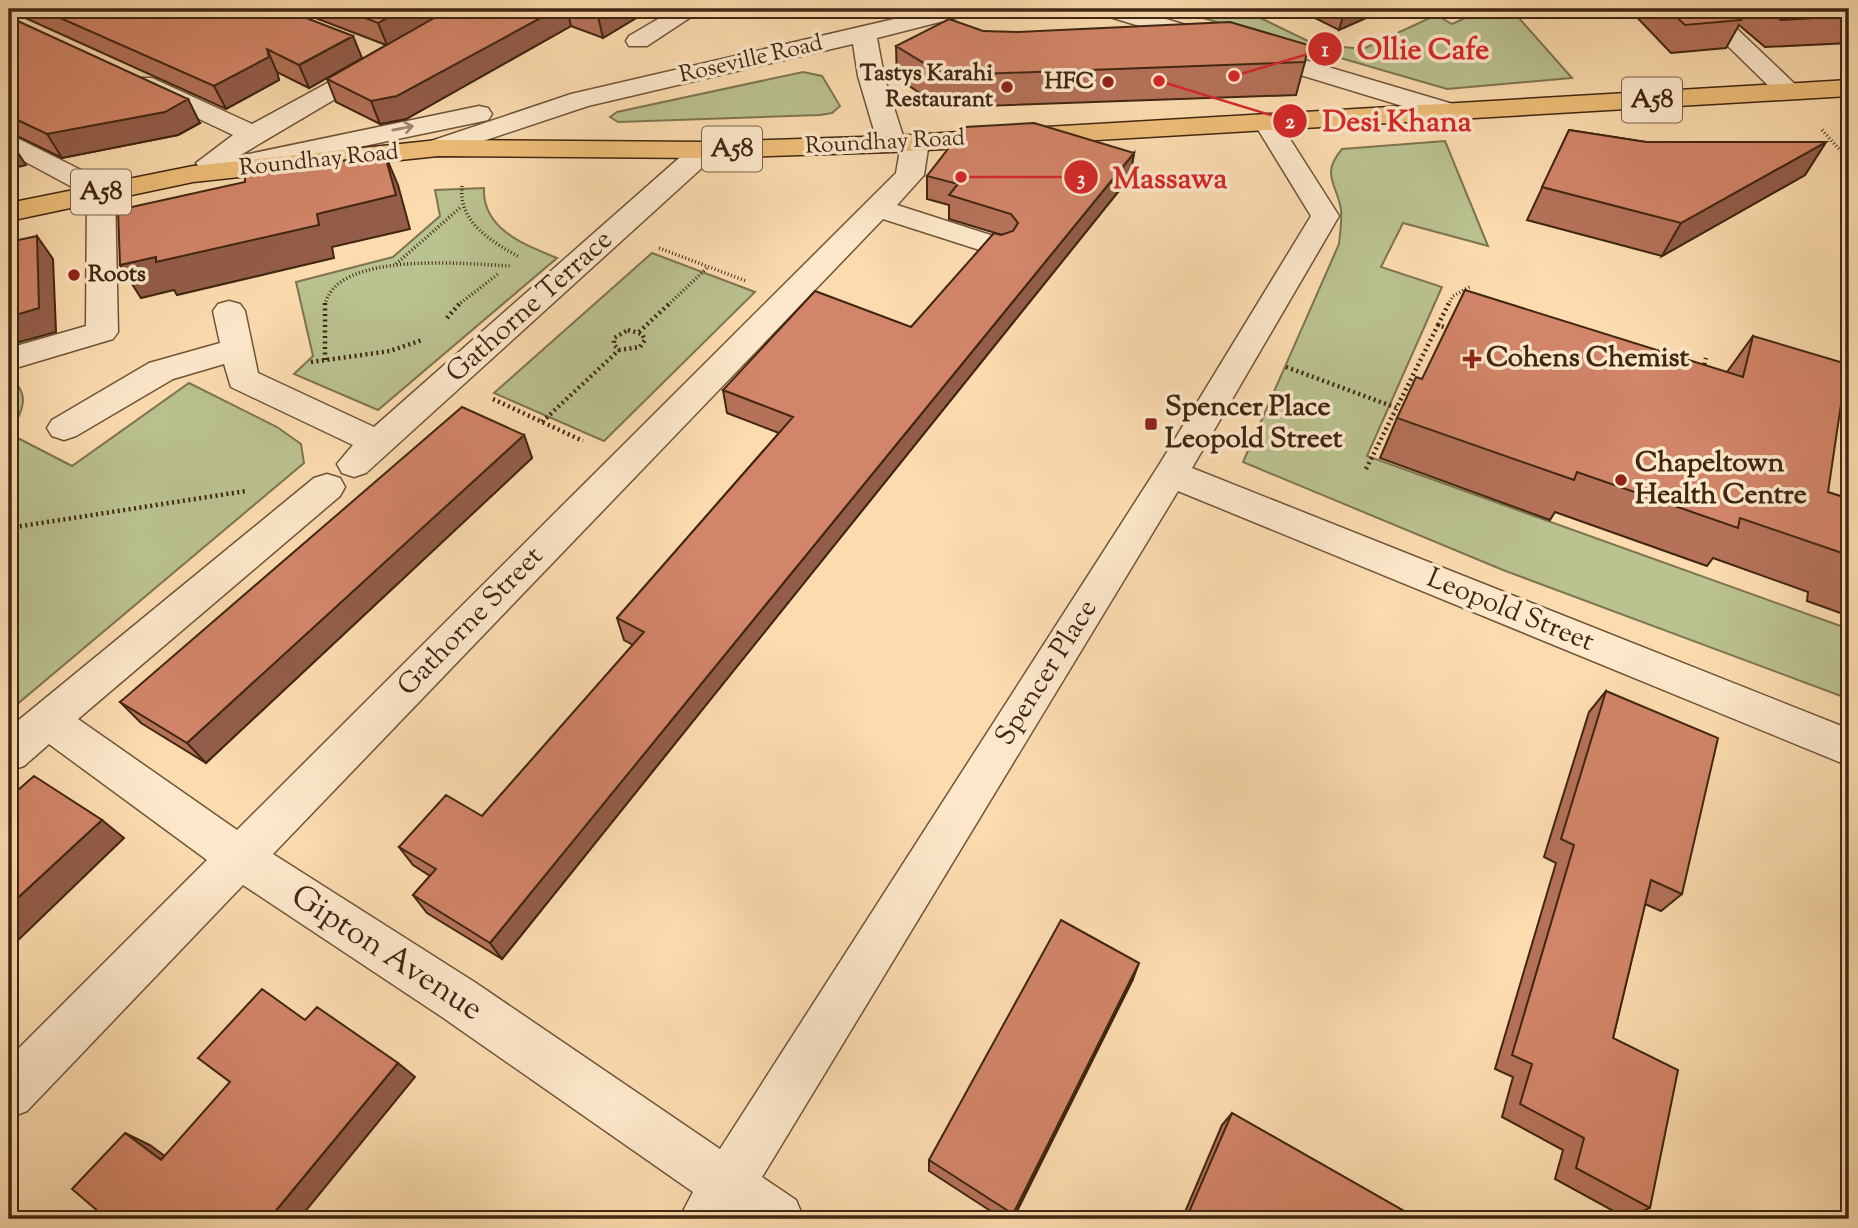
<svg xmlns="http://www.w3.org/2000/svg" width="1858" height="1228" font-family="'Sorts Mill Goudy',serif">
	<style>
		.green { fill: #bac28f; stroke: #7d7450; stroke-width: 2 }
		.lines { fill: none; stroke-linecap: round; stroke-linejoin: round }
		.minor-casing { stroke: #6f5438; stroke-width: 3 }
		.major-casing { stroke: #402611; stroke-width: 3 }
		.path-far1 { stroke: #402611; stroke-width: 3.5; stroke-dasharray: 1 2.5; stroke-linecap: butt }
		.path { stroke: #402611; stroke-width: 4.5; stroke-dasharray: 2 3.5; stroke-linecap: butt }
		.minor { fill: #fde8cb; fill-rule: evenodd }
		.major { fill: #eebe78; fill-rule: evenodd }
		.wall { fill: #b57259; stroke: #402611; stroke-width: 2 }
		.shaded-wall { fill: #935d49; stroke: #402611; stroke-width: 2 }
		.building { fill: #d28568; stroke: #402611; stroke-width: 2 }
		.oneway { stroke: #9e876e }
		.poi-dot { fill: #8f2418; stroke: #fde8cb; stroke-width: 2.5 }
		.labels { text-anchor: middle; dominant-baseline: central; stroke-width: 7; stroke-linejoin: round; paint-order: stroke }
		.far-street-label { font-size: 23px; fill: #402611; stroke: #fde8cb }
		.far-poi-label { font-size: 23px; font-weight: bold; fill: #402611; stroke: #fde8cb; text-anchor: end }
		.shield { fill: #fde8cb; stroke: #796049; stroke-width: 2 }
		.shield-label { font-size: 26px; font-weight: bold; fill: #402611 }
		.street-label { font-size: 28px; fill: #402611; stroke: #fde8cb }
		.poi-label { font-size: 28px; font-weight: bold; fill: #402611; stroke: #fde8cb; text-anchor: start }
		.near-street-label { font-size: 33px; fill: #402611; stroke: #fde8cb }
		.leader { fill: none; stroke: #d62828; stroke-width: 2.5 }
		.callout-dot { fill: #d62828; stroke: #fde8cb; stroke-width: 2.5 }
		.mark-label { font-size: 21px; text-anchor: middle; font-weight: bold; fill: #fff }
		.callout-label { font-size: 30px; text-anchor: middle; font-weight: bold; fill: #d62828; stroke: #fde8cb; stroke-width: 7; stroke-linejoin: round; paint-order: stroke }
	</style>
	<rect width="100%" height="100%" fill="#fcdcaf"/>
	<filter id="stains"><feTurbulence type="fractalNoise" baseFrequency=".00286" numOctaves="4"/><feColorMatrix values="0 0 0 0 .2 0 0 0 0 .09 0 0 0 0 .02 0 0 0 .5 -.17"/></filter>
	<radialGradient id="worn" r=".72"><stop offset=".6" stop-color="#630" stop-opacity="0"/><stop offset="1" stop-color="#630" stop-opacity=".3"/></radialGradient>
	<path class="green" d="M1172,9H1242L1314,44L1363,49L1436,15L1452,24L1486,9H1511L1572,78L1447,89Z
		M803,72L822,76L840,106L832,113L820,115L618,122L610,117L617,112Z
		M1445,141L1488,246L1403,223L1381,267L1442,287L1367,456L1849,629V699L1503,570L1243,462L1339,244C1340,233 1342,221 1341,210C1337,183 1320,175 1342,149Z
		M484,188C482,229 525,245 557,258L378,410L294,374L313,356L296,282L393,257L440,216L435,190Z
		M652,253L755,292L604,441L494,393Z
		M9,378C33,393 21,414 10,434L72,466L189,383L277,427L301,444L304,463L9,711Z"/>
	<g class="lines">
		<g class="minor-casing">
			<path id="minor" d="M675,9H703L647,46H629L626,41L629,36Z
				M937,9H975L971,14L877,38L884,76L904,139L915,134L925,136L929,142L924,175L897,205L1009,241L1014,247L1009,253L999,256L989,253L883,219L273,854L476,983L720,1149L1159,465L1311,216L1254,123L1258,117H1276L1339,216L1192,468L1849,729V766L1178,491L762,1177L796,1200L804,1219H679L693,1192L442,1017L243,885L27,1111L9,1118V1058L207,860L49,744L24,766L9,771V728L314,478L327,474L340,478L345,487L340,496L78,719L237,830L896,173L900,150H882L878,144L858,76L853,44L588,106L438,156L428,154L424,148L428,142L571,94Z
				M1096,9H1132L1463,107L1467,113L1463,119H1445L1100,14Z
				M1690,9H1716L1797,86L1801,91L1797,96H1779Z
				M377,56L386,59L390,64L386,69L239,156L479,106L488,108L492,114L488,120L479,122L216,177L206,175L196,163L233,135L134,88L130,83L134,78H152L252,124Z
				M9,134L111,185L115,191L118,332L113,339L9,370V348L86,326L87,195L9,153Z
				M705,142L715,144L719,150L715,156L366,473L354,477L342,473L337,464L353,445L231,387L224,364L173,379L76,436L64,440L52,436L47,428L52,420L149,363L220,343L213,311L218,304L229,301L240,304L245,311L258,373L374,427L695,144Z"/>
		</g>
		<g class="major-casing">
			<path id="major" d="M1849,80V96L892,152L705,158L438,156L193,182L9,221V203L193,166L438,140L705,142L892,136Z"/>
		</g>
		<path class="path-far1" d="M1822,130L1849,160
			M462,186C458,222 491,241 519,257
			M659,248L746,281
			M396,264L461,207
			M325,305C336,250 468,264 510,266
			M458,305L498,274
			M668,305L708,267
			M1448,305L1453,296L1471,286"/>
		<path class="path" d="M447,318L460,303
			M1438,325L1449,303
			M628,330L642,334L645,340L640,347L619,350L614,345V338Z
			M639,332L670,303
			M325,360V303
			M311,362L390,351L422,340
			M1286,367L1397,408
			M1703,370L1706,358
			M493,399L583,441
			M542,422L619,350
			M1366,469L1438,325L1450,329
			M9,528L246,491"/>
		<use href="#minor" class="minor"/>
		<use href="#major" class="major"/>
	</g>
	<path class="wall" d="M9,9H283L362,58L309,88L277,72L279,80L226,109L10,11L9,12Z
		M292,9H651L603,38L571,26L406,119L380,124L336,102L327,79L386,45Z
		M762,9H791L782,15Z
		M1297,9H1386L1339,30Z
		M1629,9H1849V43L1765,47L1739,25L1726,48L1671,53Z
		M9,17L200,123L178,135L62,158L9,132Z
		M983,31L1305,62L1296,95L952,107L932,101L897,78L896,46Z
		M1569,130L1646,142H1826L1805,175L1662,256L1527,220Z
		M1134,153L1130,177L502,959L427,913L413,895L430,876L413,865L399,847L482,816L633,645L624,640L617,618L779,433L727,413L723,390L911,327L1002,235L949,219V205L927,199V176Z
		M1753,336L1828,492L1849,499V616L1807,601L1808,592L1713,558L1707,566L1555,512L1550,520L1380,458L1397,418L1422,379L1727,372Z
		M524,435L532,458L206,763L141,723L120,702Z
		M1606,691L1682,894L1661,911L1645,904L1613,1038L1650,1208L1626,1218L1555,1179L1563,1150L1502,1117L1513,1077L1495,1069L1556,863L1544,857L1589,712Z
		M1133,979L1013,1219H1003L929,1171V1160Z
		M1232,1113L1418,1219H1182L1222,1125Z"/>
	<path class="shaded-wall" d="M403,9H451L387,45L378,23Z
		M557,9H567L571,26L406,119L380,124L371,101Z
		M610,9H651L603,38L598,16Z
		M781,9H791L782,15Z
		M1345,9H1386L1339,30Z
		M353,36L362,58L309,88L299,65Z
		M267,49L277,72L279,80L226,109L214,86Z
		M188,99L200,123L178,135L62,158L47,134Z
		M9,142H11L26,165L9,169Z
		M1826,142L1805,175L1662,256L1681,223Z
		M384,152L398,185L410,229L332,247L334,258L177,295L174,290L141,298L120,265L317,214Z
		M1134,153L1130,177L502,959L490,943Z
		M37,236L53,259L56,332L12,344L9,340V317Z
		M524,435L532,458L206,763L187,743Z
		M102,820L124,838L9,949V906Z
		M1139,963L1133,979L1013,1219H1012L1013,1214Z
		M398,1063L415,1077L299,1219H269Z
		M125,1133L150,1145L185,1171L161,1160Z"/>
	<path class="building" d="M40,9H283L353,36L299,65L267,49L269,57L214,86Z
		M342,9H403L378,23Z
		M450,9H557L397,96L371,101L327,79Z
		M579,9H610L598,16Z
		M1668,9H1729L1741,20L1685,25Z
		M1768,9H1849V16L1781,20Z
		M9,17L188,99L165,112L47,134L9,116Z
		M949,19L983,31L1018,32L1230,22L1308,45L1305,62L953,75L932,68L896,46Z
		M1034,123L1134,153L490,943L413,895L436,869L399,847L446,795L482,816L644,632L617,618L793,417L723,390L815,291L911,327L994,233L1001,235L1013,231L1018,223L1011,214L949,195L958,184L927,176L965,127Z
		M1569,130L1646,142H1826L1681,223L1542,187Z
		M384,152L396,195L317,214L319,225L156,262V257L120,265L118,210L245,182V176L290,166L291,172Z
		M37,236L39,308L9,317V242Z
		M1465,290L1743,377L1753,336L1847,364L1828,492L1849,499V565L1844,563L1845,554L1740,518L1738,528L1577,472L1574,480L1397,418L1416,377L1422,379Z
		M462,407L524,435L187,743L120,702Z
		M1606,691L1718,738L1682,894L1651,880L1613,1038L1678,1070L1650,1208L1576,1168L1584,1138L1520,1104L1532,1064L1512,1055L1574,845L1561,839Z
		M34,776L102,820L9,906V798Z
		M1061,920L1139,963L1013,1214L929,1160Z
		M262,989L305,1020L317,1007L398,1063L269,1219H107L72,1189L125,1133L161,1160L230,1082L198,1058Z
		M1232,1113L1418,1219H1202L1189,1212Z"/>
	<defs><path id="oneway-shaft" d="M-6 0H5M1.5-3L5.5 0L1.5 3" fill="none" stroke-width="1.6" stroke-linecap="round" stroke-linejoin="round" transform="scale(1.75)"/></defs>
	<use class="oneway" href="#oneway-shaft" transform="translate(403 128) rotate(-11)"/>
	<g class="poi-dot">
		<circle cx="1108" cy="82" r="7"/>
		<circle cx="1007" cy="87" r="7"/>
		<circle cx="74" cy="275" r="7"/>
		<path d="M1468.5 348.5h7v7h7v7h-7v7h-7v-7h-7v-7h7z"/>
		<rect x="1144" y="417" width="14" height="14" rx="3.5"/>
		<circle cx="1621" cy="480" r="7"/>
	</g>
	<g class="labels">
		<g class="far-street-label">
			<text transform="translate(751 60) rotate(-13)">Roseville Road</text>
			<text transform="translate(885 143) rotate(-3)">Roundhay Road</text>
			<text transform="translate(319 161) rotate(-6)">Roundhay Road</text>
		</g>
		<g class="far-poi-label">
			<text x="993" y="74">Tastys Karahi<tspan x="993" dy="26">Restaurant</tspan></text>
			<text x="1094" y="82">HFC</text>
			<text x="88" y="275" text-anchor="start">Roots</text>
		</g>
		<g class="shield">
			<rect x="1622" y="77.5" width="60" height="45" rx="5"/>
			<rect x="702" y="126.5" width="60" height="45" rx="5"/>
			<rect x="71" y="169.5" width="60" height="45" rx="5"/>
		</g>
		<g class="shield-label">
			<text x="1652" y="100">A58</text>
			<text x="732" y="149">A58</text>
			<text x="101" y="192">A58</text>
		</g>
		<g class="street-label">
			<text transform="translate(530 307) rotate(-42)">Gathorne Terrace</text>
			<text transform="translate(1510 611) rotate(22)">Leopold Street</text>
			<text transform="translate(471 622) rotate(-46)">Gathorne Street</text>
			<text transform="translate(1047 673) rotate(-58)">Spencer Place</text>
		</g>
		<g class="poi-label">
			<text x="1486" y="359">Cohens Chemist</text>
			<text x="1165" y="408">Spencer Place<tspan x="1165" dy="32">Leopold Street</tspan></text>
			<text x="1635" y="464">Chapeltown<tspan x="1635" dy="32">Health Centre</tspan></text>
		</g>
		<g class="near-street-label">
			<text transform="translate(386 954) rotate(33)">Gipton Avenue</text>
		</g>
	</g>
	<path class="leader" d="M1234 76L1325 49M1159 81L1290 121M961 177L1081 177"/>
	<g class="callout-dot">
		<circle cx="1234" cy="76" r="7"/>
		<circle cx="1159" cy="81" r="7"/>
		<circle cx="961" cy="177" r="7"/>
		<circle cx="1325" cy="49" r="18"/>
		<circle cx="1290" cy="121" r="18"/>
		<circle cx="1081" cy="177" r="18"/>
	</g>
	<g class="mark-label">
		<text x="1325" y="56">1</text>
		<text x="1290" y="128">2</text>
		<text x="1081" y="185">3</text>
	</g>
	<g class="callout-label">
		<text x="1423" y="59">Ollie Cafe</text>
		<text x="1397" y="131">Desi Khana</text>
		<text x="1170" y="188">Massawa</text>
	</g>
	<rect width="1858" height="1228" fill="none" stroke="#fcdcaf" stroke-width="35"/>
	<rect x="10" y="10" width="1837" height="1207" fill="none" stroke="#402611" stroke-width="3.5"/>
	<rect x="18" y="18" width="1823" height="1193" fill="none" stroke="#402611" stroke-width="2"/>
	<rect width="100%" height="100%" filter="url(#stains)"/>
	<rect width="100%" height="100%" fill="url(#worn)"/>
</svg>
